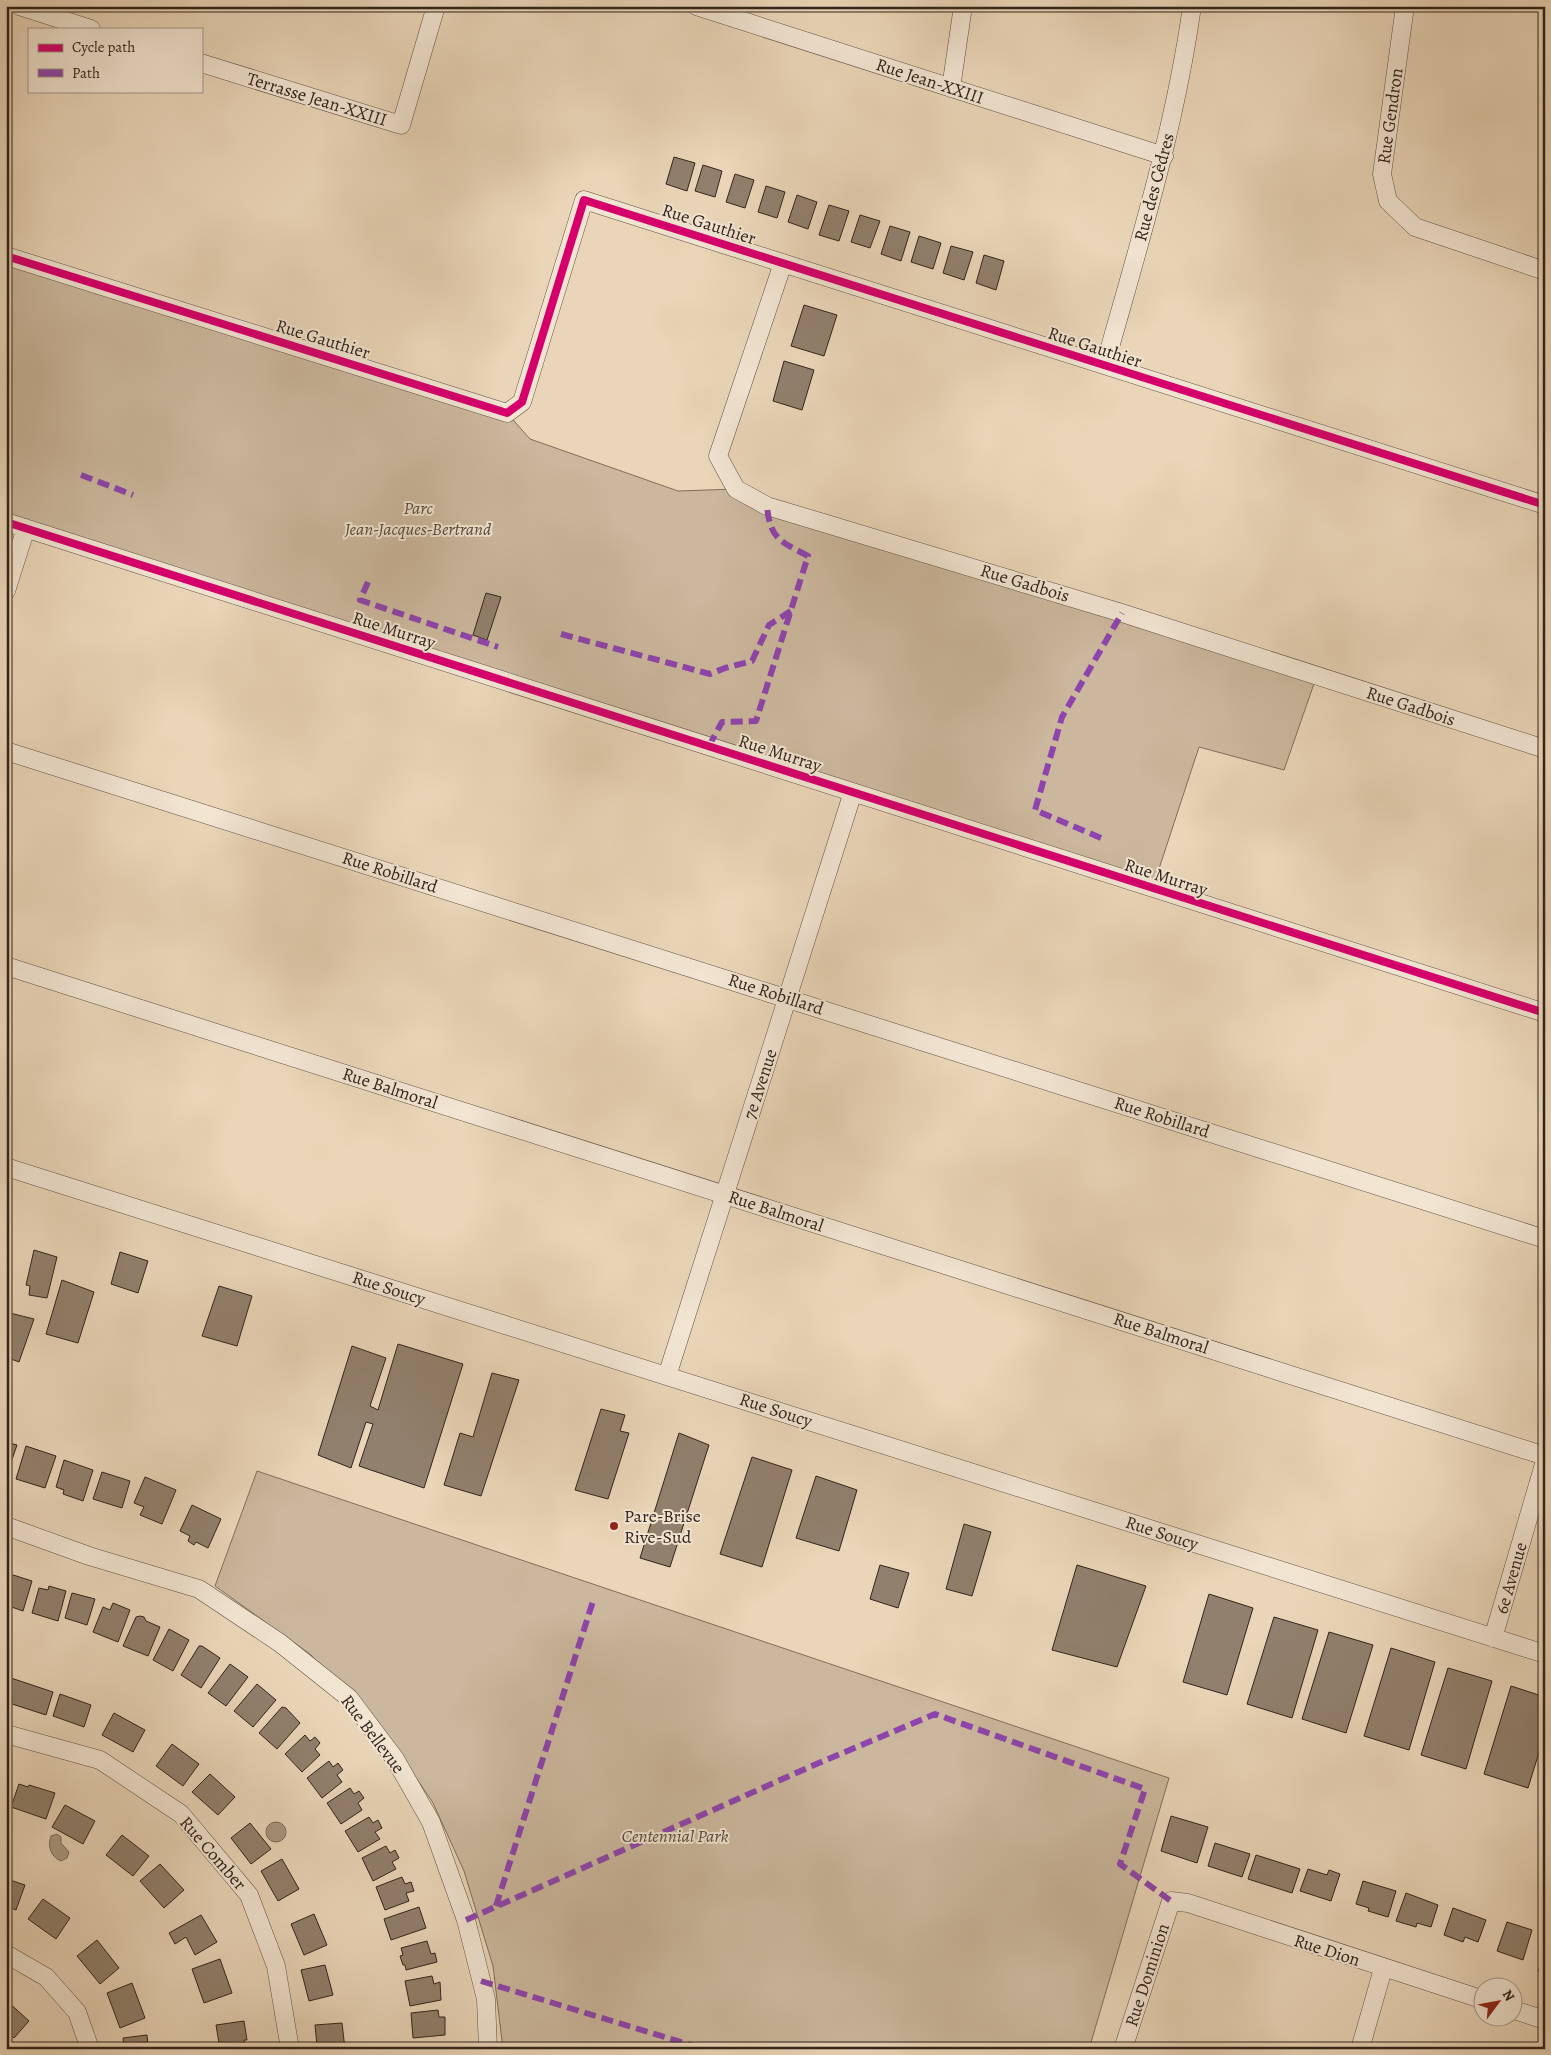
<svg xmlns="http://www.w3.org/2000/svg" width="1551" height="2055" font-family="Alegreya,serif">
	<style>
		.green { fill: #cbb79d; stroke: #7e6e5c }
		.water { fill: #ab9983; stroke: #7a6a59 }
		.building { fill: #91806d; stroke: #31241b }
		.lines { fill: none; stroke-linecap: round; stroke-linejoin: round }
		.street-casing { stroke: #5f5042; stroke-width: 19 }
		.street { stroke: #f1e4d1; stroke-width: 18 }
		.quiet { stroke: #8e44ad; stroke-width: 6; stroke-dasharray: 12 6; stroke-linecap: butt }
		.cycleway-casing { stroke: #f1e4d1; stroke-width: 11 }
		.cycleway { stroke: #d6006c; stroke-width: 8 }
		.poi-dot { fill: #8f2418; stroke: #f1e4d1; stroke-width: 2 }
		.labels { text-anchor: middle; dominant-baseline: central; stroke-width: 4; stroke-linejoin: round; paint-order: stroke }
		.street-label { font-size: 18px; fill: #31241b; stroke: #f1e4d1 }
		.park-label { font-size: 18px; font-style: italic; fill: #58493c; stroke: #f1e4d1 }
		.poi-label { font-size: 18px; fill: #31241b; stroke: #f1e4d1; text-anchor: start }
	</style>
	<rect width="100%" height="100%" fill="#ead5b8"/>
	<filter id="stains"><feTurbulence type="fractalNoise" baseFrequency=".004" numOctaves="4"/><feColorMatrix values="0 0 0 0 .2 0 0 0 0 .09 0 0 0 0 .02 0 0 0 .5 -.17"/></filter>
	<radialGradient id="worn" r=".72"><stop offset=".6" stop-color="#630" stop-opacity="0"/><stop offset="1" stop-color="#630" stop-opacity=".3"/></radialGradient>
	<path class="green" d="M6,256L507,413L530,439L678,491L736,489L1317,675L1284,770L1199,747L1154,884L6,522Z
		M257,1471L1169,1778L1089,2049H503L493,1966L464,1871L433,1803L388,1736L310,1654L215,1586Z"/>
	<path class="water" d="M266 1832a10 10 0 1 1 20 0a10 10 0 1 1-20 0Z
		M57,1834L61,1837V1843L69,1852L67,1858L61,1861C51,1857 47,1846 51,1836Z"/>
	<path class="building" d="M674,157L695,163L687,191L666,184Z
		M703,165L722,171L715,197L695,191Z
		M735,174L754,180L745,208L726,202Z
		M766,186L785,192L777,218L758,212Z
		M797,195L817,202L808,229L788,222Z
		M829,205L849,211L839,241L819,235Z
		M860,215L880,221L870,248L851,242Z
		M890,226L910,232L901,261L881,254Z
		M919,236L941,243L933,269L911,262Z
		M951,246L973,252L964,280L943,273Z
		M984,255L1004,261L996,290L976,283Z
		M804,305L837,315L824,356L791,346Z
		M784,361L814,370L802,410L773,401Z
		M486,593L501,597L487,640L473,635Z
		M34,1250L57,1257L47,1298L29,1295L30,1286L26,1285Z
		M120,1252L148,1261L138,1293L111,1284Z
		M62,1280L94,1292L78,1343L46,1334Z
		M219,1286L252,1296L237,1346L202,1336Z
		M6,1312L34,1319L19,1362L11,1359L7,1373Z
		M398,1344L463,1364L424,1488L359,1466L373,1424L366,1422L351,1468L318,1455L352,1346L386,1358L370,1406L378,1410Z
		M492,1373L519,1380L481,1496L444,1485L460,1433L473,1437Z
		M601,1409L625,1415L620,1431L629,1433L608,1499L575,1490Z
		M679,1433L709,1445L670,1567L640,1558Z
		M6,1442L17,1445L6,1477Z
		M26,1446L56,1456L45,1488L16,1479Z
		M752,1457L792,1470L762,1567L720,1554Z
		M64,1460L93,1470L83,1501L63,1494L64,1490L56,1487Z
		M102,1472L130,1481L122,1508L93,1499Z
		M816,1476L857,1490L839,1551L796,1538Z
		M145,1477L176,1490L162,1524L140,1515L144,1507L134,1503Z
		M192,1505L221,1519L208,1548L196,1542L194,1545L188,1541L190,1536L180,1531Z
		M964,1524L991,1532L972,1596L946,1589Z
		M880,1565L909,1573L898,1608L870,1599Z
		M1077,1565L1146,1586L1117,1667L1052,1650Z
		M10,1574L32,1581L23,1611L6,1605V1587Z
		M49,1586L66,1591L58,1621L32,1613L39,1588L48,1590Z
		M72,1593L95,1599L87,1625L65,1618Z
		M1209,1594L1253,1608L1227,1695L1183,1682Z
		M113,1603L130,1610L118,1642L93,1632L103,1607L110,1610Z
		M140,1616L144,1617L146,1621L160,1627L148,1656L123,1646L136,1617Z
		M1274,1617L1318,1630L1292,1718L1247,1704Z
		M169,1629L189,1640L173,1671L153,1660Z
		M1329,1632L1373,1645L1346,1733L1302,1719Z
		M199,1646H202L220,1658L201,1688L181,1675Z
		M1391,1648L1435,1662L1409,1750L1364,1736Z
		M230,1664L248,1677L226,1706L208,1693Z
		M1448,1668L1492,1681L1466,1769L1421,1755Z
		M11,1678L53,1692L46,1715L6,1702V1692Z
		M257,1684L276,1700L253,1727L234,1711Z
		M1511,1686L1545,1697V1733L1528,1788L1484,1774Z
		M60,1694L91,1705L84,1727L53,1716Z
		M282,1707L286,1708L300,1723L277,1749L259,1733Z
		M114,1713L145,1730L133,1752L102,1735Z
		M305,1735L310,1741L315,1737L320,1743L315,1749L320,1755L302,1772L285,1754Z
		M172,1744L199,1764L183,1786L156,1766Z
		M329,1761L333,1767L338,1763L343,1770L337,1775L342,1782L322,1798L307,1778Z
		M210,1774L235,1797L218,1815L192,1792Z
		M19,1784L28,1787L29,1785L55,1793L46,1819L11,1807Z
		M350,1788L354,1794L359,1791L364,1798L358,1803L362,1810L341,1824L327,1803Z
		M65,1805L95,1821L83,1844L52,1827Z
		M1171,1816L1208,1827L1197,1863L1161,1851Z
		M369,1817L373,1823L378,1820L382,1828L375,1832L380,1839L358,1852L345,1831Z
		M250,1823L271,1849L251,1864L231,1838Z
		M122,1835L149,1856L133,1876L106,1855Z
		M1215,1843L1250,1854L1242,1877L1208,1866Z
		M386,1846L390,1853L395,1850L399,1858L392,1862L396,1869L373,1881L362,1858Z
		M1256,1855L1300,1869L1292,1893L1248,1879Z
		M282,1859L299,1889L278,1901L261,1871Z
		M160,1864L184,1890L164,1908L140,1881Z
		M1308,1869L1327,1875L1329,1870L1340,1874L1331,1901L1300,1891Z
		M402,1877L405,1884L411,1882L414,1891L406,1893L409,1901L385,1910L376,1887Z
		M7,1879L25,1885L16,1910L6,1906Z
		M1363,1881L1396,1891L1388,1917L1368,1911L1369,1908L1356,1904Z
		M1406,1893L1438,1905L1431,1927L1417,1923L1416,1927L1396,1921Z
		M43,1899L70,1918L56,1939L28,1919Z
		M419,1907L426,1928L391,1940L384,1919Z
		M1453,1908L1486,1920L1478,1942L1465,1937L1463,1942L1444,1935Z
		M314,1914L327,1945L304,1955L291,1924Z
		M201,1915L217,1942L195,1955L186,1937L175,1944L169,1933Z
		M1507,1922L1532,1930L1523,1960L1497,1951Z
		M97,1940L119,1968L100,1984L77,1956Z
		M427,1941L431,1954L435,1953L437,1962L406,1970L405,1965H403L400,1956L403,1955L401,1948Z
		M1545,1951V1973L1538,1971Z
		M220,1959L232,1993L204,2003L192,1969Z
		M325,1965L333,1995L309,2001L301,1970Z
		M432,1976L434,1984L440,1982L441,2000L410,2006L405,1981Z
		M132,1983L145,2018L120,2028L107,1993Z
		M6,2000L29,2021L14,2038L6,2030Z
		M438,2010L439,2017H445V2035L413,2038L411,2013Z
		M244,2021L247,2040H244L245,2049H220L216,2025Z
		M342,2023L345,2049H321L320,2045L317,2046L315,2025Z
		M147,2035L148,2045H158V2049H124L123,2038Z
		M417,2044H444V2049H417Z
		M36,2046V2049H15Z"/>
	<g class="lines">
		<g class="street-casing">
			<path id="street" d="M19,6L91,29
				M696,6L1164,156
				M1405,6L1382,174L1388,201L1415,227L1545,271
				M201,63L401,125L436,6
				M951,88L963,6
				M6,256L507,413L522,402L584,200L1545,505
				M783,263L718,456L736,489L767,506L1122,613L1545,749
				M1105,365C1138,247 1175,129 1192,6
				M6,522L1545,1013
				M6,591L26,528
				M6,751L1545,1239
				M6,966L1545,1456
				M6,1167L1545,1654
				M667,1376L853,792
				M6,1526L89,1556L199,1589L280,1643L349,1698L395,1759L431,1822L466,1920L486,1999L488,2049
				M1493,1638L1545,1461
				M6,1734L100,1760L181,1814L249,1895L276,1966L290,2049
				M6,1954L46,1977L77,2012L90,2049
				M1514,2010L1545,2020
				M1123,2049L1171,1901L1188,1903L1484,2000
				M1360,2049L1383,1969"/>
		</g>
		<use href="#street" class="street"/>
		<path class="quiet" d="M81,475L133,495
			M368,582L360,600L498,647
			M561,634L710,674L725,668L752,661L769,625L791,611
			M709,746L722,722L756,721L808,556C780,541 770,539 767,506
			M1101,838L1035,810L1062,717L1122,613
			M496,1906L594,1598
			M466,1920L814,1765L935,1714L1145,1789L1120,1864L1171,1901
			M481,1981L704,2049"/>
		<g class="cycleway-casing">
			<path id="cycleway" d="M6,256L507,413L522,402L584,200L1545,505
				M6,522L1545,1013"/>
		</g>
		<use href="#cycleway" class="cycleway"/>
	</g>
	<circle class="poi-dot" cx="614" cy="1526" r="5"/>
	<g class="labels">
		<g class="street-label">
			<text transform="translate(930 81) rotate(18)">Rue Jean-XXIII</text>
			<text transform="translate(317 99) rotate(17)">Terrasse Jean-XXIII</text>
			<text transform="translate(1390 116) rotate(-82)">Rue Gendron</text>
			<text transform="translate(1154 187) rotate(-75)">Rue des Cèdres</text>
			<text transform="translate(709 224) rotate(18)">Rue Gauthier</text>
			<text transform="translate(323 339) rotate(17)">Rue Gauthier</text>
			<text transform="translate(1095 347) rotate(18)">Rue Gauthier</text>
			<text transform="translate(1025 583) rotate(17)">Rue Gadbois</text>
			<text transform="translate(394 630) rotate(18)">Rue Murray</text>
			<text transform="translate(1411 706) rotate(18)">Rue Gadbois</text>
			<text transform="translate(780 753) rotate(18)">Rue Murray</text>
			<text transform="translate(390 872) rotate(18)">Rue Robillard</text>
			<text transform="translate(1166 877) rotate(18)">Rue Murray</text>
			<text transform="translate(776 994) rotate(18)">Rue Robillard</text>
			<text transform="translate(760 1084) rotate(-72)">7e Avenue</text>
			<text transform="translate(390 1088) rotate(18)">Rue Balmoral</text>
			<text transform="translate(1162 1117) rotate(18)">Rue Robillard</text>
			<text transform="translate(776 1211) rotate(18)">Rue Balmoral</text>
			<text transform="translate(389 1288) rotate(18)">Rue Soucy</text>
			<text transform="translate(1161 1333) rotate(18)">Rue Balmoral</text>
			<text transform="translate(776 1410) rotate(18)">Rue Soucy</text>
			<text transform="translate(1162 1533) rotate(18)">Rue Soucy</text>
			<text transform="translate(1511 1578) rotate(-74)">6e Avenue</text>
			<text transform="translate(373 1734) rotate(53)">Rue Bellevue</text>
			<text transform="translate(213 1853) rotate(49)">Rue Comber</text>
			<text transform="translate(1327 1950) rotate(18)">Rue Dion</text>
			<text transform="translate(1147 1975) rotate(-72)">Rue Dominion</text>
		</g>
		<g class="park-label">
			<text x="418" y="508">Parc<tspan x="418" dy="21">Jean-Jacques-Bertrand</tspan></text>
			<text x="675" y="1836">Centennial Park</text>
		</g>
		<g class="poi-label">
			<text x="624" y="1516">Pare-Brise<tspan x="624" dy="21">Rive-Sud</tspan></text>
		</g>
	</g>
	<rect width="1551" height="2055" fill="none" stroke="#ead5b8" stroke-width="25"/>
	<rect x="8" y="8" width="1536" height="2040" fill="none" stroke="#31241b" stroke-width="2.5"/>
	<rect x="12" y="12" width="1526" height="2030" fill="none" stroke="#31241b"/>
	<rect x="28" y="28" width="175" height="65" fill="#f1e4d1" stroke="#a49788"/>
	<rect x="38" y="44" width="25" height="8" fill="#d6006c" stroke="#a49788"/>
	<text x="72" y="52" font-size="15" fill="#31241b">Cycle path</text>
	<rect x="38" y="69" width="25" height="8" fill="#8e44ad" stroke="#a49788"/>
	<text x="72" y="78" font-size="15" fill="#31241b">Path</text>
	<g transform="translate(1498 2002) rotate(58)"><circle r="24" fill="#f1e4d1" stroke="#a49788"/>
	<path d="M0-4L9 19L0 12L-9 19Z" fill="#8f2418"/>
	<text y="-8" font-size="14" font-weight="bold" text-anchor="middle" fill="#31241b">N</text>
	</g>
	<rect width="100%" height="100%" filter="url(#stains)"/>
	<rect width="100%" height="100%" fill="url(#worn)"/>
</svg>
